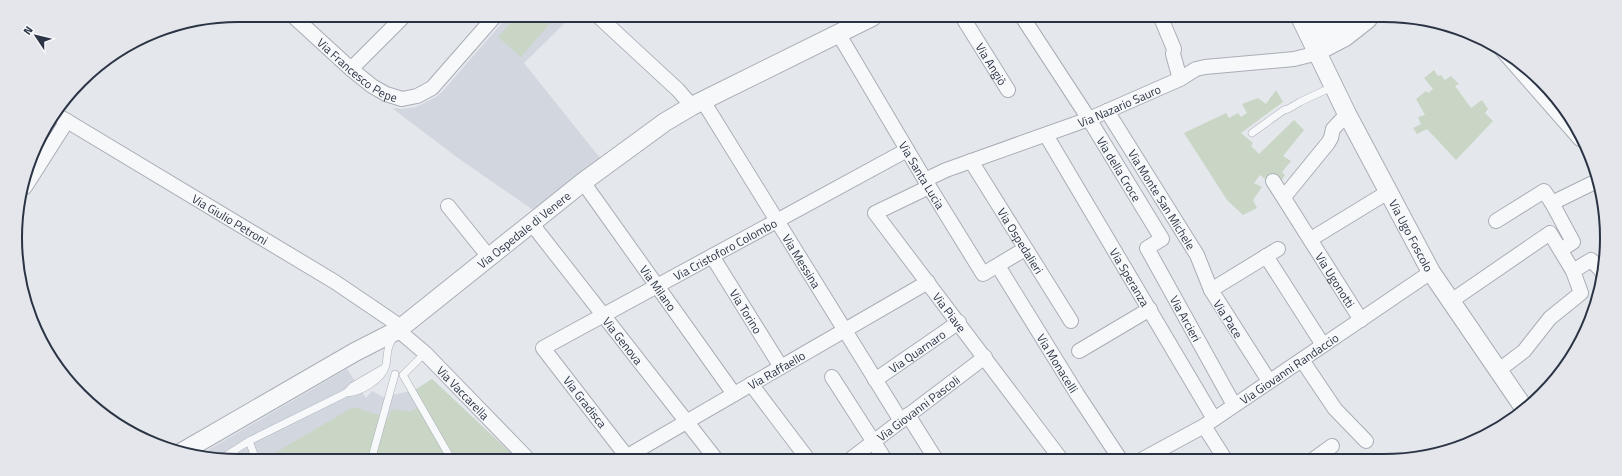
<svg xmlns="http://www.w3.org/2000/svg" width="1622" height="476" font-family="'Titillium Web',sans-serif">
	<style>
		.built { fill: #d2d6de }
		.green { fill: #c9d6c5 }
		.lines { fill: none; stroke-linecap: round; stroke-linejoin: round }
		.service-casing { stroke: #a9aeb7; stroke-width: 8 }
		.minor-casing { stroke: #a9aeb7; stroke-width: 16 }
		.tertiary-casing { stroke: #a9aeb7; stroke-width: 20 }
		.service { stroke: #f7f8fa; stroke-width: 7 }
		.minor { stroke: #f7f8fa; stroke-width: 14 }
		.tertiary { stroke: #f7f8fa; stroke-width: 18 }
		.labels { text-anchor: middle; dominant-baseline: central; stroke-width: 3; stroke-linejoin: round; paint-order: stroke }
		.street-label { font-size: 12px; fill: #2b3445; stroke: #f4f6f9 }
		.rim { fill: none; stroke: #2b3445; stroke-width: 2 }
	</style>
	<rect width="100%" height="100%" fill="#e4e7ec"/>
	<path class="built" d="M508,16H572L524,63L600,158L536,212L458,158L392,108L402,109L416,107L436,97L442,92Z
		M347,369L366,398L372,391L383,397L415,390L432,379L515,457H196Z"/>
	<path class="green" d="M517,16H548L553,20L521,57L498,37Z
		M1434,70L1438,76L1441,75L1445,80L1451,76L1459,84L1455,86L1471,108L1482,100L1488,109L1485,113L1493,121L1456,160L1427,129L1417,134L1413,128L1421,124L1418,117L1425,115L1416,99L1426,91L1428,93L1433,89L1424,78Z
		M1276,90L1283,102L1241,133L1253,143L1251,146L1259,154L1294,120L1304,130L1283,156L1291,161L1282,172L1285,175L1280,183L1268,181L1260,175L1254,183L1262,187L1253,200L1257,208L1243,215L1227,200L1184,133L1226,113L1229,118L1238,113L1241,117L1247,113L1242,104L1258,98L1266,104Z
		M432,379L515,457H268L353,407L388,418L392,409L409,412L424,405L415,390Z"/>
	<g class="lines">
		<g class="service-casing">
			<path id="service" d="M1252,133L1284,110L1288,109L1300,102L1334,86
				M403,375L450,457
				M403,375L425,353
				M346,393L353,386L384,368
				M249,441L255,457
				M224,457L249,441L346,393C361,392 382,380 386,365C388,353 386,350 393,338
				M372,457L395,374"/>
		</g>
		<g class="minor-casing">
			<g id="minor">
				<path id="s1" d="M292,15L351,69L372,86L386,94L402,99L417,96L432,88L495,16"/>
				<path d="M598,16L678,90L692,106"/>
				<path id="s2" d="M963,18L1008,90"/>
				<path id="s3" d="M1023,18L1089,119L1162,239L1147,248L1234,405"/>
				<path d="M1161,18L1174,49L1173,54L1180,79"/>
				<path id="s4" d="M838,33L925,180L983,274L1025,249"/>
				<path d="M1502,50L1580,139"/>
				<path d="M351,69L404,16"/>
				<path id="s5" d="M703,101L901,421"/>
				<path id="s6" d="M1107,111L1197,255L1211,290"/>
				<path id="s7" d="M57,115L335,282L394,322L398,330L425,353L526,457"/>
				<path id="s8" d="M1046,135L1214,419"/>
				<path id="s9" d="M971,161L1071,321"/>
				<path id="s10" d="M925,180L946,170L1089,119L1180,79L1196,69L1205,67L1294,59L1310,55L1318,51"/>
				<path id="s11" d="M1273,181L1361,320"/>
				<path id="s12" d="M583,182L734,394"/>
				<path d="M25,187L67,121"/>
				<path id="s13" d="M929,187L875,213L1060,458"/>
				<path d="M1284,197L1328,143L1331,138L1333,129L1347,114"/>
				<path d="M448,206L489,257"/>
				<path d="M1496,221L1544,191L1552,203"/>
				<path id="s14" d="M532,224L715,458"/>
				<path d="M1311,239L1388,192"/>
				<path d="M1561,250L1573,242L1552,203L1597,181"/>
				<path id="s15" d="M712,256L781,367"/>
				<path d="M1266,256L1323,345"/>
				<path id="s16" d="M998,266L1077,394L1120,459"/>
				<path d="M1451,301L1550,233L1573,271"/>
				<path d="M1079,351L1150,309"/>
				<path d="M1302,360L1335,409L1366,441"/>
				<path d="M1499,370L1524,351L1550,318L1581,293L1573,271L1591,260L1600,269L1603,274"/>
				<path d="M832,377L884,458"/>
				<path id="s17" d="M875,380L959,322"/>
				<path d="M1269,381L1211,290L1278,249"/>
				<path d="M751,384L807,458"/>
				<path d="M908,415L935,458"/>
				<path d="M1204,426L1225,459"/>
				<path id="s18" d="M624,458L928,282"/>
				<path id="s19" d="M628,458L543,348L907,150"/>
				<path id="s20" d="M852,458L985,357"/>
				<path id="s21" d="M1143,459L1204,426L1431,272"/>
				<path d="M1314,459L1332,446"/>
			</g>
		</g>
		<g class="tertiary-casing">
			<g id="tertiary">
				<path id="s22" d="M1301,19L1347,114L1431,272L1524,408"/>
				<path d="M1304,23L1325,31L1354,29"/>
				<path d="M1318,51L1345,37L1368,19"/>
				<path id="s23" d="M182,452L355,352L398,330L583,182L665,122L692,106L872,17"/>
			</g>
		</g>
		<use href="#service" class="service"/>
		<use href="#minor" class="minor"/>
		<use href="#tertiary" class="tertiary"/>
	</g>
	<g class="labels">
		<g class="street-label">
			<text stroke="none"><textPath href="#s2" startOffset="54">Via Angiò</textPath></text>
			<text stroke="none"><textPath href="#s1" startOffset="86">Via Francesco Pepe</textPath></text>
			<text stroke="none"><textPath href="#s10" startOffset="208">Via Nazario Sauro</textPath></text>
			<text stroke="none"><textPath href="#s3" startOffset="179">Via della Croce</textPath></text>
			<text stroke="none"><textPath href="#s4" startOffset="165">Via Santa Lucia</textPath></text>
			<text stroke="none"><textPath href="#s6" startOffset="104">Via Monte San Michele</textPath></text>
			<text stroke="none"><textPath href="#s7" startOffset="202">Via Giulio Petroni</textPath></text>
			<text stroke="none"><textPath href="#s23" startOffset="409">Via Ospedale di Venere</textPath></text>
			<text stroke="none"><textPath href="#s22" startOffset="243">Via Ugo Foscolo</textPath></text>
			<text stroke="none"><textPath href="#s9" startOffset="94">Via Ospedalieri</textPath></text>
			<text stroke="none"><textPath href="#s19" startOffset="346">Via Cristoforo Colombo</textPath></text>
			<text stroke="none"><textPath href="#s5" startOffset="188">Via Messina</textPath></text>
			<text stroke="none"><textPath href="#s8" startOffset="165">Via Speranza</textPath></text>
			<text stroke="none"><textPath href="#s11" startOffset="117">Via Ugonotti</textPath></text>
			<text stroke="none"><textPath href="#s12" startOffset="130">Via Milano</textPath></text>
			<text stroke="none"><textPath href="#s13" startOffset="184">Via Piave</textPath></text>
			<text stroke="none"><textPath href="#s15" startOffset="65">Via Torino</textPath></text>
			<text stroke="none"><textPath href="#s3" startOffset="359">Via Arcieri</textPath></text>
			<text transform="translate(1228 319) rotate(57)">Via Pace</text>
			<text stroke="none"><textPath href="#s14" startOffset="148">Via Genova</textPath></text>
			<text stroke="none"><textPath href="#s17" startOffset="51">Via Quarnaro</textPath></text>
			<text stroke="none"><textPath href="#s16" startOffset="114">Via Monacelli</textPath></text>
			<text stroke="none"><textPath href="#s21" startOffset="172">Via Giovanni Randaccio</textPath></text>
			<text stroke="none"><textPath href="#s18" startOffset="176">Via Raffaello</textPath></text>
			<text stroke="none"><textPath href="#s7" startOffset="495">Via Vaccarella</textPath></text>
			<text transform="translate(585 402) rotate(52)">Via Gradisca</text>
			<text stroke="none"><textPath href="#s20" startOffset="83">Via Giovanni Pascoli</textPath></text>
		</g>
	</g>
	<path d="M0 0H1622V476H0ZM238 22H1384A216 216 0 0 1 1600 238V238A216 216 0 0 1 1384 454H238A216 216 0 0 1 22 238V238A216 216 0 0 1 238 22Z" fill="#e4e6eb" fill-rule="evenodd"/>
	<path class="rim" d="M238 22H1384A216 216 0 0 1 1600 238V238A216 216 0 0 1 1384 454H238A216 216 0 0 1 22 238V238A216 216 0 0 1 238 22Z"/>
	<g transform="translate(36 36) rotate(305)" stroke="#f4f6f9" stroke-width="3" paint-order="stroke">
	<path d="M0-3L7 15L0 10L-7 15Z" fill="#2b3445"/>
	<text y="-6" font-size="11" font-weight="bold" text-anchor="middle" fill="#2b3445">N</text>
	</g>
</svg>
